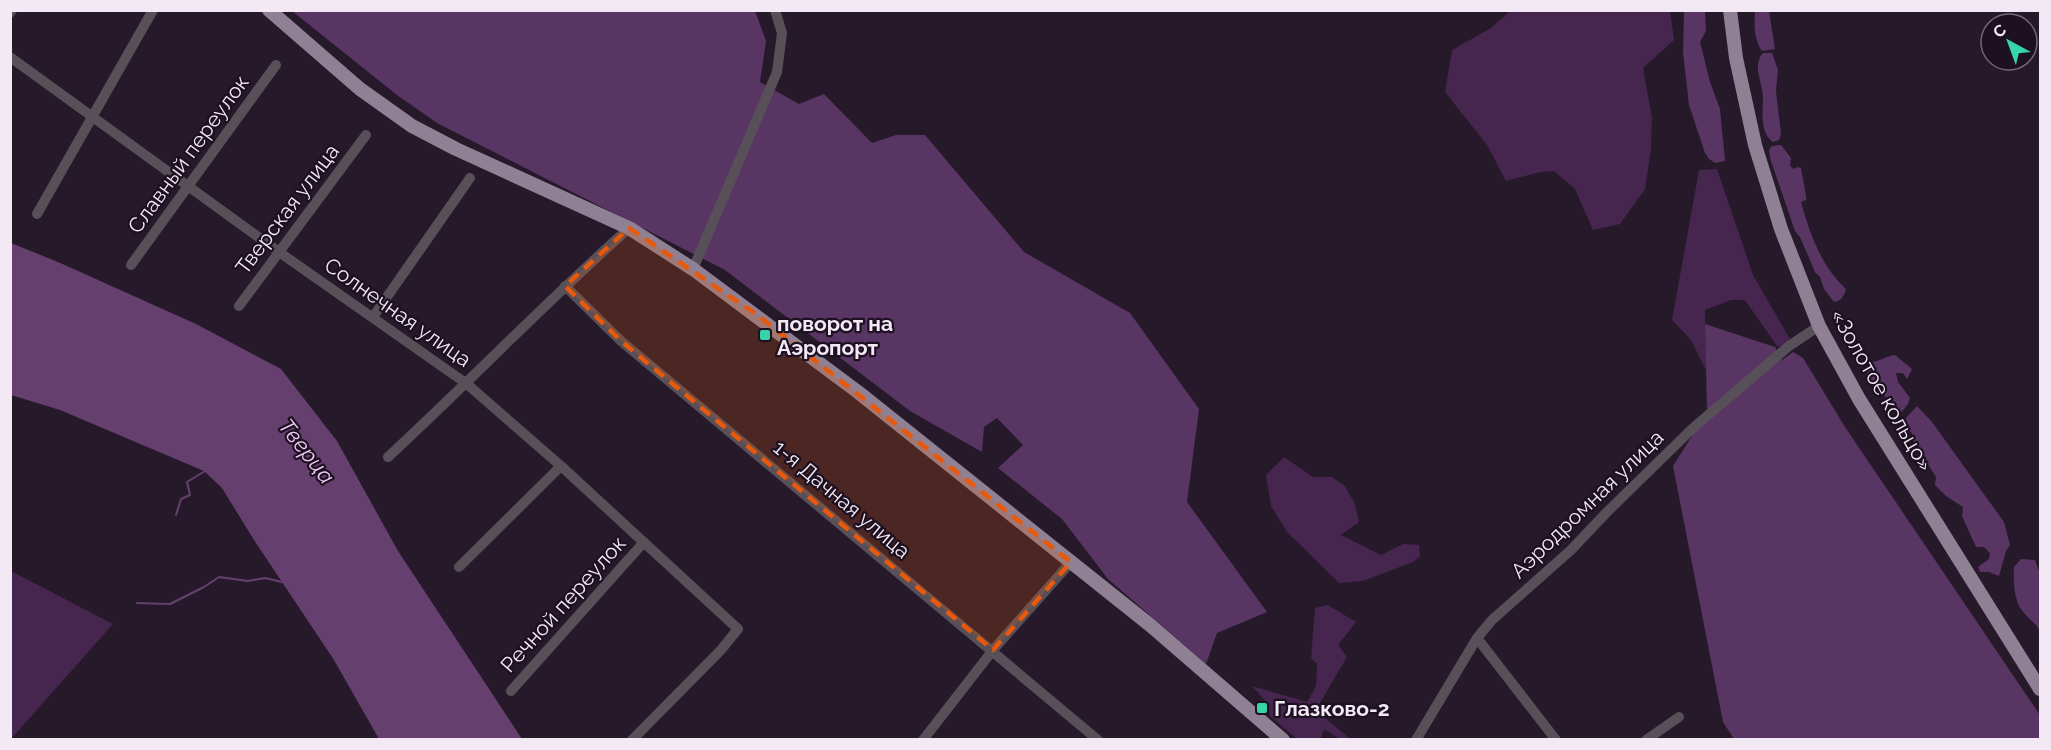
<svg xmlns="http://www.w3.org/2000/svg" width="2051" height="750" font-family="Raleway,sans-serif">
	<style>
		.green { fill: #46254f }
		.forest { fill: #593563 }
		.water { fill: #65406f }
		.lines { fill: none; stroke-linecap: round; stroke-linejoin: round }
		.stream { stroke: #65406f; stroke-width: 2 }
		.minor { stroke: #575059; stroke-width: 10 }
		.major { stroke: #8f8193; stroke-width: 14 }
		.marked { fill: #e8590c; fill-opacity: 0.2; stroke: #e8590c; stroke-width: 4.5; stroke-dasharray: 12 8; stroke-linejoin: round }
		.poi-dot { fill: #36d4a7; stroke: #1d1020; stroke-width: 2 }
		.labels { text-anchor: middle; dominant-baseline: central; stroke-width: 4.5; stroke-linejoin: round; paint-order: stroke }
		.street-label { font-size: 21px; fill: #f2e9f5; stroke: #1d1020 }
		.poi-label { font-size: 21px; font-weight: bold; fill: #f2e9f5; stroke: #1d1020; text-anchor: start }
		.water-label { font-size: 22px; font-style: italic; fill: #edcaf7; stroke: #1d1020 }
	</style>
	<rect width="100%" height="100%" fill="#26192a"/>
	<path class="green" d="M1511,10L1670,11L1674,40L1643,68L1652,118L1651,149L1645,189L1620,224L1593,230L1575,189L1554,171L1541,172L1506,181L1487,145L1445,92L1452,50L1491,28Z
		M1717,169L1753,275L1790,339L1785,348L1777,346L1745,300H1731L1705,310L1706,370L1691,340L1672,320L1699,170Z
		M1284,457L1313,477H1332L1345,486L1355,504L1359,522L1341,535L1381,555L1403,544L1419,545L1420,556L1413,562L1363,581L1339,583L1287,532L1271,506L1266,475Z
		M11,571L113,624L11,739Z
		M1328,605L1356,622L1338,645L1347,657L1317,708L1318,712L1350,739H1340L1324,729L1321,739H1297L1270,716L1269,705L1252,686L1307,702L1316,686L1317,664L1311,658L1315,608Z"/>
	<path class="forest" d="M292,11H755L766,41L760,82L799,104L824,94L872,143L896,135H925L1024,252L1130,313L1199,409L1187,502L1267,612L1217,633L1206,664L1108,579L1062,519L998,468L1023,445L997,418L984,427L982,452L910,411L725,270L437,123L397,95Z
		M1684,11H1705L1706,31L1700,42L1710,82L1720,109L1725,161L1715,163L1709,159L1705,153L1689,105L1683,52Z
		M1755,11H1769L1775,49L1762,51C1754,40 1754,24 1755,11Z
		M1763,53H1772L1778,70L1776,91L1781,134L1779,140L1773,142C1759,132 1763,110 1763,96C1762,81 1752,65 1763,53Z
		M1781,145L1791,158L1790,166L1794,169L1797,167L1801,168L1806,196V200L1801,202C1810,234 1821,266 1846,289C1844,295 1842,301 1834,302L1824,289L1820,277L1815,272L1800,237L1795,231L1770,158L1769,150L1772,146Z
		M1705,324L1775,347L1782,360L1793,352L1803,358L1845,427L2040,715V739H1734L1723,722L1673,466L1707,412Z
		M1895,355L1912,369L1907,379L1903,373H1896L1898,382L1910,398L1908,404L1900,414L1867,375V366L1870,362C1880,362 1885,356 1895,355Z
		M1917,406L1932,422L2004,522L2010,545L2006,551L1999,576L1989,572H1980L1978,567L1989,559L1990,553L1984,547H1976L1962,516L1963,507L1946,496L1935,485L1936,477L1912,439V433L1903,426L1906,418Z
		M2021,559L2035,560L2040,574V631C2035,622 2026,617 2021,609C2014,599 2013,579 2014,567Z"/>
	<path class="water" d="M11,243L58,262L196,324L281,369L337,441L398,551L522,739H379L334,660L254,540L222,488L204,471L60,410L11,395Z"/>
	<g class="lines">
		<path class="stream" d="M176,515L181,499L190,495L187,482L205,471
			M137,603L170,604L204,587L219,577L248,581L265,578L282,582"/>
		<path class="minor" d="M10,13L12,10
			M10,57L279,252L467,384L561,466L738,629L720,651L632,740
			M37,214L153,10
			M131,265L276,65
			M693,269L777,72L782,33L775,10
			M565,286L621,341L1098,740
			M239,306L366,135
			M373,317L470,178
			M388,457C469,382 546,302 629,228
			M459,567L561,466
			M1477,638L1556,740
			M511,691L644,542
			M923,740L993,650L1071,562
			M1416,740L1477,638L1492,620L1571,550L1607,512L1693,428L1789,346L1819,326
			M1646,740L1679,717"/>
		<path class="major" d="M269,10L360,89L412,126L456,149L629,228L693,269L858,392L1071,562L1150,625L1283,740
			M1730,10L1736,58L1755,145L1781,229L1819,326L1859,399L2040,689"/>
	</g>
	<path class="marked" d="M629,228L756,314L1071,562L993,650L621,341L565,286Z"/>
	<g class="poi-dot">
		<rect x="759" y="329" width="12" height="12" rx="3"/>
		<rect x="1256" y="702" width="12" height="12" rx="3"/>
	</g>
	<g class="labels">
		<g class="street-label">
			<text transform="translate(188 154) rotate(-54)">Славный переулок</text>
			<text transform="translate(287 209) rotate(-53)">Тверская улица</text>
			<text transform="translate(398 312) rotate(35)">Солнечная улица</text>
			<text transform="translate(1882 390) rotate(60)">«Золотое кольцо»</text>
			<text transform="translate(842 499) rotate(40)">1-я Дачная улица</text>
			<text transform="translate(1587 504) rotate(-44)">Аэродромная улица</text>
			<text transform="translate(563 604) rotate(-48)">Речной переулок</text>
		</g>
		<g class="poi-label">
			<text x="777" y="323">поворот на<tspan x="777" dy="24">Аэропорт</tspan></text>
			<text x="1274" y="708">Глазково-2</text>
		</g>
		<g class="water-label">
			<text transform="translate(307 451) rotate(52)">Тверца</text>
		</g>
	</g>
	<rect width="2051" height="750" fill="none" stroke="#f2e9f5" stroke-width="24"/>
	<g transform="translate(2009 42) rotate(319)"><circle r="28" fill="#1d1020" stroke="#726775" stroke-width="1.5"/>
	<path d="M0-4.5L10 22L0 15L-10 22Z" fill="#36d4a7"/>
	<text y="-9" font-size="16" font-weight="bold" text-anchor="middle" fill="#f2e9f5">С</text>
	</g>
</svg>
